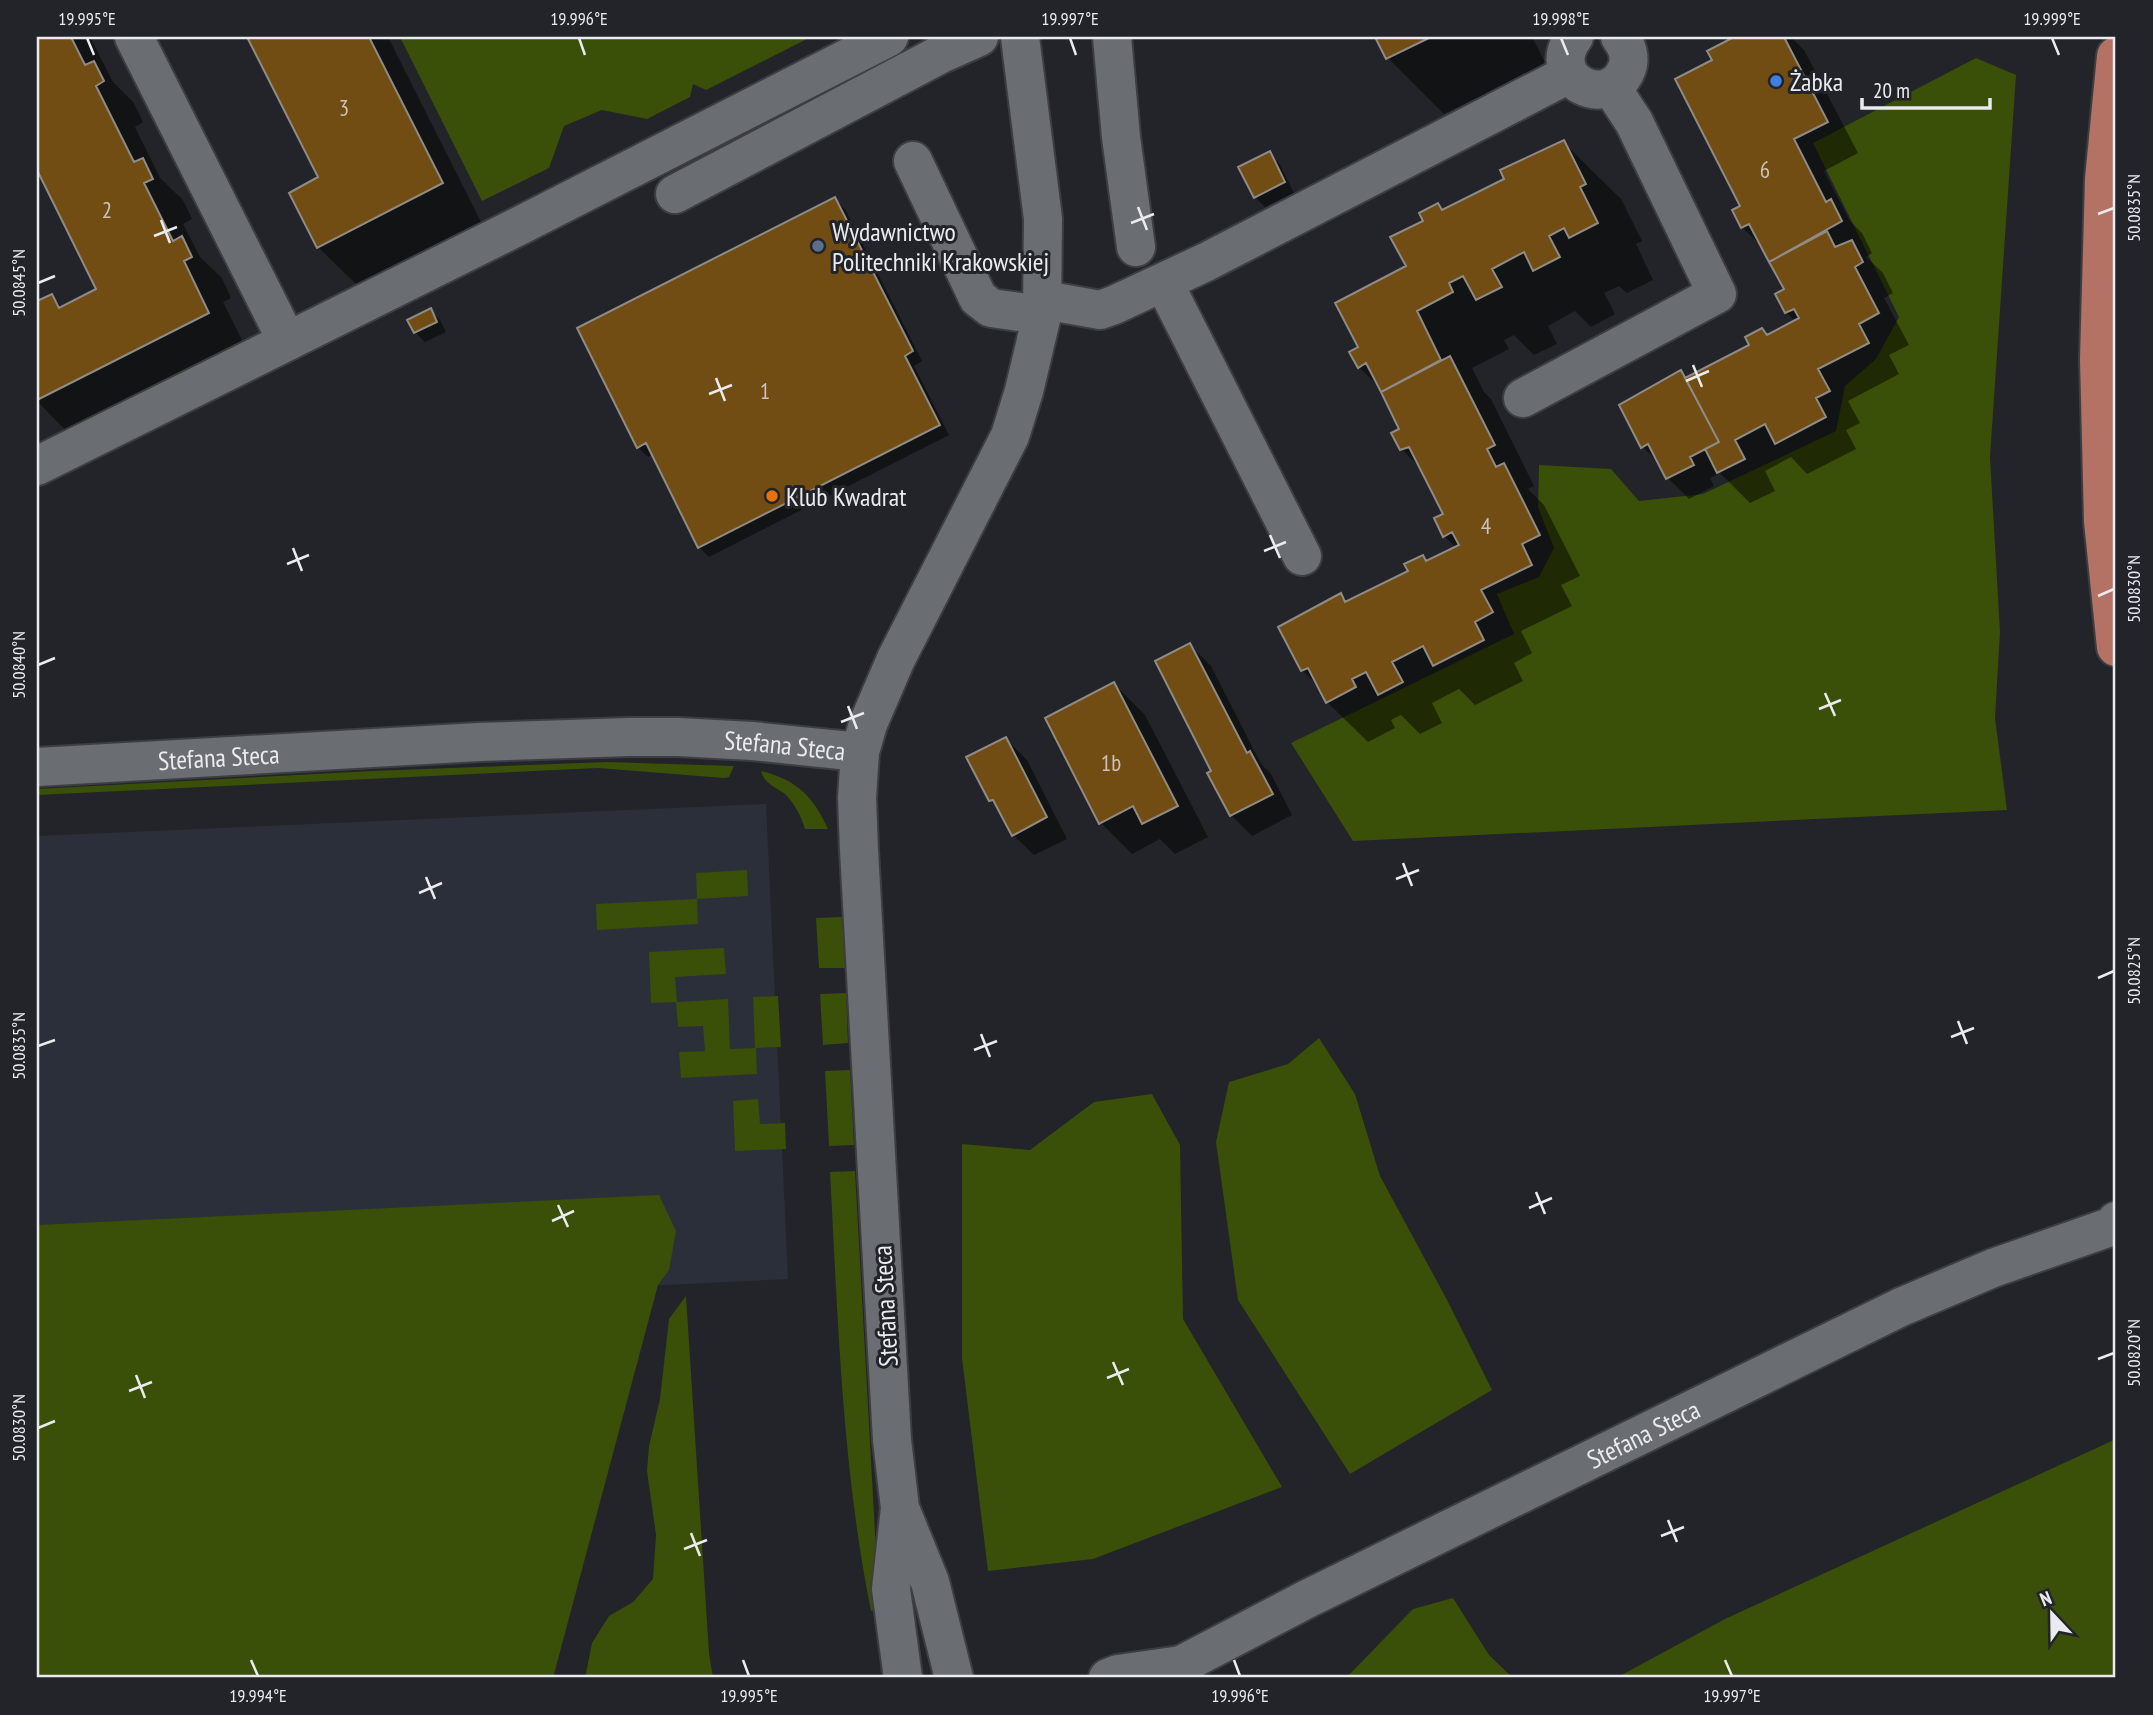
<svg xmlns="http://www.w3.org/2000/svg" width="2153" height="1715" font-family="'PT Sans Narrow',sans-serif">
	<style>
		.built { fill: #2b2f39 }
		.green { fill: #3a4f08 }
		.shadow { fill: #0007 }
		.building { fill: #714c13; stroke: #8f8b86; stroke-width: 2 }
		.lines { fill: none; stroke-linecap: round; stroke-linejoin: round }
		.minor-casing { stroke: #3d3e43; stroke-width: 42 }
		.major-casing { stroke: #3d3e43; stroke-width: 42 }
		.minor { stroke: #6a6d72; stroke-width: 38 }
		.major { stroke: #b37264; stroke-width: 38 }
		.ticks { fill: none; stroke: #eaebef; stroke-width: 2.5 }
		.shop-dot { fill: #3f7fe0; stroke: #222429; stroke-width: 2.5 }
		.service-dot { fill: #5c6f8a; stroke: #222429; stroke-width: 2.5 }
		.food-dot { fill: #e8710a; stroke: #222429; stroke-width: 2.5 }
		.labels { text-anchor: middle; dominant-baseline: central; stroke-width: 6; stroke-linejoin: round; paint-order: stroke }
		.number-label { font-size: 23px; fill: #ccc3b8 }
		.poi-label { font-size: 26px; fill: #eaebef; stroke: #222429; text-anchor: start }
		.street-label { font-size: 26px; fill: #eaebef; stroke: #222429 }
		.neatline { fill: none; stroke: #eaebef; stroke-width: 2.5 }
		.ticks-label { font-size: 18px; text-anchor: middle; fill: #eaebef }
	</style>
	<rect width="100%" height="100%" fill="#222429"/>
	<path class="built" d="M766,804L788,1279L37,1315V836Z"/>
	<path class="green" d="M400,37H811L706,90L693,84L690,97L647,119L602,110L564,126L549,168L482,201Z
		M1976,58L2016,75L1990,457L2000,632L1995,718L2007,810L1353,841L1291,743L1514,634L1497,594L1539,577L1554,548L1538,507L1539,465L1611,469L1639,501L1703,494L1836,431L1845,386L1876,359L1899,317L1813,143Z
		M608,762L734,766L729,777L724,778L598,768L37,795V789L372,771Z
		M761,771C797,780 813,796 828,829H805C801,816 795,804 785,794C775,786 765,785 761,771Z
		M747,870L748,896L697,899L698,924L597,930L596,904L697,899L696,873Z
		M842,917L845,968H819L816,918Z
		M724,948L726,974L675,977L677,1002L728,999L730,1049L755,1048L753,997L778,996L781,1047L756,1048L757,1074L681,1078L679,1052L705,1051L703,1026L678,1027L676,1002L651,1003L649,952Z
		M846,993L848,1043L823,1045L820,994Z
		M1319,1038L1355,1094L1380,1176L1446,1298L1492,1390L1350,1474L1238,1300L1216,1142L1229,1082L1288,1064Z
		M850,1070L854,1145L829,1146L825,1071Z
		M1152,1094L1180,1145L1183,1319L1282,1487L1093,1559L988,1571L962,1358V1144L1030,1150L1094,1102Z
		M758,1099L760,1124L785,1123L786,1149L735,1151L733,1101Z
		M855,1171L878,1587L882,1610L871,1611C842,1467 838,1320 830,1172Z
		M659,1195L676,1231L669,1270L658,1285L553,1678H37V1225Z
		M686,1296L709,1653L713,1678H585L592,1643L609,1616L633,1602L653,1579L656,1535L647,1471L649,1446L660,1399L669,1319Z
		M2116,1439V1678H1616L1725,1619Z
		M1453,1598L1489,1655L1513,1678H1346L1413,1609Z"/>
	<path class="shadow" d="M37,37H90L113,82L134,103L143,122L135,127L160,178L183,200L192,219L183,224L200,257L222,278L231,298L223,302L249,354L76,441L37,401V321L40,319L37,313V303L51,296L63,308L99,290L37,166Z
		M249,37H388L482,224L359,287L318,247L321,178Z
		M1377,37H1532L1546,64L1444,114L1388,58Z
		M1738,37H1791L1804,50L1858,153L1824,171L1850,221L1862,233L1872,253L1866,257L1883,273L1893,293L1884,298L1909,345L1889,355L1899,374L1848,401L1860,423L1846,430L1856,449L1807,474L1791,457L1765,471L1775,491L1750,503L1720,473L1710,478L1714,486L1689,499L1668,478L1661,465L1643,447L1681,373L1687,379L1751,345L1762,330L1768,336L1796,322L1786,312V290L1765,250L1742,227L1743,207L1715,61L1710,51Z
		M1564,143L1621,199L1642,241L1636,244L1653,280L1627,293L1619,286L1604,293L1615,314L1591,327L1575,311L1548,326L1557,344L1534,355L1514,335L1504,340L1509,349L1472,368L1484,392L1491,399L1534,486L1528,489L1544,505L1580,576L1561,585L1572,606L1521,631L1532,653L1514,663L1523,681L1475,705L1459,689L1432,703L1442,723L1420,734L1401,715L1391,720L1395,728L1368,742L1327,702L1320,688L1302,670L1340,596L1348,603L1410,572L1422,557L1428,562L1457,548L1444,536L1445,515L1422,470L1402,449V429L1381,389L1359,367L1360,347L1408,267L1425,221L1438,205L1444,211L1507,180Z
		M1269,153L1279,163L1294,193L1265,207L1255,197Z
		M835,199L845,209L922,361L914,366L949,435L709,557L699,547L654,454L648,457L638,447Z
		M430,310L440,320L446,332L425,342L415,332Z
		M1190,645L1211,666L1261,764L1271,774L1292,815L1252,836L1231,815L1214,772Z
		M1114,684L1145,715L1208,837L1175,854L1160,839L1132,854L1101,823Z
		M1006,739L1027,760L1067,839L1034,855L1013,835L1001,811L990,800Z"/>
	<path class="building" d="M37,37H71L85,65L94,61L104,81L96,86L134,162L143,158L153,179L144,183L173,241L182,236L192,257L184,261L209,313L37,400V301L52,294L59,308L96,289L37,170Z
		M247,37H369L443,183L317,248L289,193L318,177Z
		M1375,37H1431L1386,59Z
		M1734,37H1784L1828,122L1794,139L1826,202L1831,199L1842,221L1769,262L1749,224L1741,228L1732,210L1740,206L1675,79L1712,60L1707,51Z
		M1564,140L1586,184L1580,187L1598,223L1569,238L1564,228L1549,236L1560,257L1533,271L1524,252L1492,269L1502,287L1476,300L1463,276L1449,283L1453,292L1417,311L1441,360L1381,392L1366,363L1358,368L1349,352L1358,347L1335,303L1406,266L1390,237L1423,221L1419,213L1438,203L1442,210L1504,179L1500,170Z
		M1270,151L1285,182L1254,198L1238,167Z
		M835,197L913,351L905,356L940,425L698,548L646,443L637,448L577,328Z
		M1827,231L1835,247L1852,240L1863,262L1855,267L1879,313L1859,324L1869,343L1818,369L1830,391L1816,398L1826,417L1775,444L1765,424L1735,440L1745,459L1717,473L1705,449L1719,442L1685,378L1749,345L1745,337L1762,328L1767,335L1799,318L1794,309L1785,313L1775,294L1784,289L1769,262Z
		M431,308L437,322L414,333L407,320Z
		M1450,356L1495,445L1487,449L1496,467L1504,463L1540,535L1522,544L1532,565L1481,590L1493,612L1475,622L1484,640L1433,666L1423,646L1392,662L1403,682L1378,695L1366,672L1352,679L1356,687L1326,703L1308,668L1301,671L1278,627L1341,593L1345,602L1408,571L1404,564L1423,555L1426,561L1459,545L1452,532L1443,537L1434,518L1443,514L1409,447L1400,450L1391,433L1399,429L1381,392Z
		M1681,370L1719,442L1690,457L1694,465L1666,479L1648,444L1641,448L1619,405Z
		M1190,643L1247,753L1250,751L1273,794L1230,816L1207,773L1211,771L1155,661Z
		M1114,682L1178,806L1142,824L1133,806L1099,824L1045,718Z
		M1006,737L1047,817L1012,836L993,800L989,801L966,757Z"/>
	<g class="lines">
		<g class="minor-casing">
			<g id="minor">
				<path d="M134,37L287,341"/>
				<path d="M1112,37L1121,137L1136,247"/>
				<path d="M1574,37C1542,80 1610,113 1627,68C1631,57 1627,46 1620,37"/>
				<path d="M913,161L978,298L991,308L1042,315"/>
				<path d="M675,194L941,54L979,37"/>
				<path d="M1164,283L1302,556"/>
				<path d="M1044,300L1100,310L1114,305L1206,262L1569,74"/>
				<path d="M1523,398L1717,294L1634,122L1611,87"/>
				<path d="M37,466L521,225L889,37"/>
				<path id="s1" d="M37,767L479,742L629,737H678L752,741L860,752"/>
				<path d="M902,1513L930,1582L954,1678"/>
				<path d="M903,1678L891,1589L900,1508L892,1440L859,850L857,798L860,752L868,724L896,659L1010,436L1024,391L1042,315L1043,219L1020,37"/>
				<path d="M1108,1678L1118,1674L1181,1665"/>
				<path id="s2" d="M1167,1678L1181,1665L1307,1599L1901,1307L1993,1268L2113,1226L2116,1221"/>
			</g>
		</g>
		<g class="major-casing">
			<path id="major" d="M2116,56L2104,179L2099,359L2103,521L2116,647"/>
		</g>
		<use href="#minor" class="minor"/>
		<use href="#major" class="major"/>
	</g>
	<path class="ticks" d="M87,38L94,55M579,38L585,55M1070,38L1076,55M1561,38L1568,55M2052,38L2059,55M1138,207L1147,230M2098,214L2114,208M161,220L170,243M1131,223L1154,214M154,236L177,227M38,283L55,276M1693,365L1702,387M716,378L725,401M1686,381L1709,371M709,394L732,385M1270,535L1280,558M293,548L302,571M1264,551L1286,542M287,564L309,555M2098,596L2114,589M38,665L55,658M1825,693L1835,716M848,706L857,729M1819,709L1841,700M841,722L864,713M1403,863L1412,886M426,877L435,899M1396,879L1419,870M419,893L442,883M2098,978L2114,971M1958,1021L1967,1044M981,1034L990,1057M1951,1037L1974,1028M38,1046L55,1040M974,1050L997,1041M1536,1192L1545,1214M558,1205L568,1227M1529,1208L1552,1198M552,1221L574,1211M2098,1359L2114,1353M1113,1362L1123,1385M136,1375L145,1398M1107,1378L1129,1369M129,1391L152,1382M38,1428L55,1421M1668,1520L1677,1542M691,1533L700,1556M1661,1536L1684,1527M684,1549L707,1540M251,1660L258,1676M743,1660L749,1676M1234,1660L1240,1676M1725,1660L1732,1676"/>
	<circle class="shop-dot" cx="1776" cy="81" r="7"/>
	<circle class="service-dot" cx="818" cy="246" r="7"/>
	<circle class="food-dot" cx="772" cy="496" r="7"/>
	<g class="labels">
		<g class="number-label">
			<text x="344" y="107">3</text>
			<text x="1765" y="169">6</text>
			<text x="107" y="209">2</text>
			<text x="765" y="390">1</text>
			<text x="1486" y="525">4</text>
			<text x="1111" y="762">1b</text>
		</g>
		<g class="poi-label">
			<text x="1790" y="81">Żabka</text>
			<text x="832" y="231">Wydawnictwo<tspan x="832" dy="30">Politechniki Krakowskiej</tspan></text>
			<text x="786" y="496">Klub Kwadrat</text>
		</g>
		<g class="street-label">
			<text stroke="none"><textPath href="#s1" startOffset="749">Stefana Steca</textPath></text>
			<text stroke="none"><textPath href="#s1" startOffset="182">Stefana Steca</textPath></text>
			<text transform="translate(885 1306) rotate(-93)">Stefana Steca</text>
			<text stroke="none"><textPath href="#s2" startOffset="536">Stefana Steca</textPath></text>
		</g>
	</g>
	<rect width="2153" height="1715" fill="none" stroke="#222429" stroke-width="77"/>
	<g transform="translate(2052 1614) rotate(338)" stroke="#222429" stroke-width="5" paint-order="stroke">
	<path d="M0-5L12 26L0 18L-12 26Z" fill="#eaebef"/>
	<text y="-10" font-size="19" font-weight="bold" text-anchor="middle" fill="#eaebef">N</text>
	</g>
	<path d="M1862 98v10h128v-10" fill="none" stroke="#eaebef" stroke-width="3.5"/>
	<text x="1873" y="98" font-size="21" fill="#eaebef" stroke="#222429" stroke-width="5" paint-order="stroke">20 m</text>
	<rect x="38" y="38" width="2076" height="1638" class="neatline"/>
	<g class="ticks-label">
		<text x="87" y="25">19.995°E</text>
		<text x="579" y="25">19.996°E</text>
		<text x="1070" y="25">19.997°E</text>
		<text x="1561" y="25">19.998°E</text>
		<text x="2052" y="25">19.999°E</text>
		<text transform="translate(2134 208) rotate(-90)" y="6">50.0835°N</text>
		<text transform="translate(19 283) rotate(-90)" y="6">50.0845°N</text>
		<text transform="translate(2134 589) rotate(-90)" y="6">50.0830°N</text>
		<text transform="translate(19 665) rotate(-90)" y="6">50.0840°N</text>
		<text transform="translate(2134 971) rotate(-90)" y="6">50.0825°N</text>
		<text transform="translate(19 1046) rotate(-90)" y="6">50.0835°N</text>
		<text transform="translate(2134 1353) rotate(-90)" y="6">50.0820°N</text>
		<text transform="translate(19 1428) rotate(-90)" y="6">50.0830°N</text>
		<text x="258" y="1702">19.994°E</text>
		<text x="749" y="1702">19.995°E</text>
		<text x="1240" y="1702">19.996°E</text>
		<text x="1732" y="1702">19.997°E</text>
	</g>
</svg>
